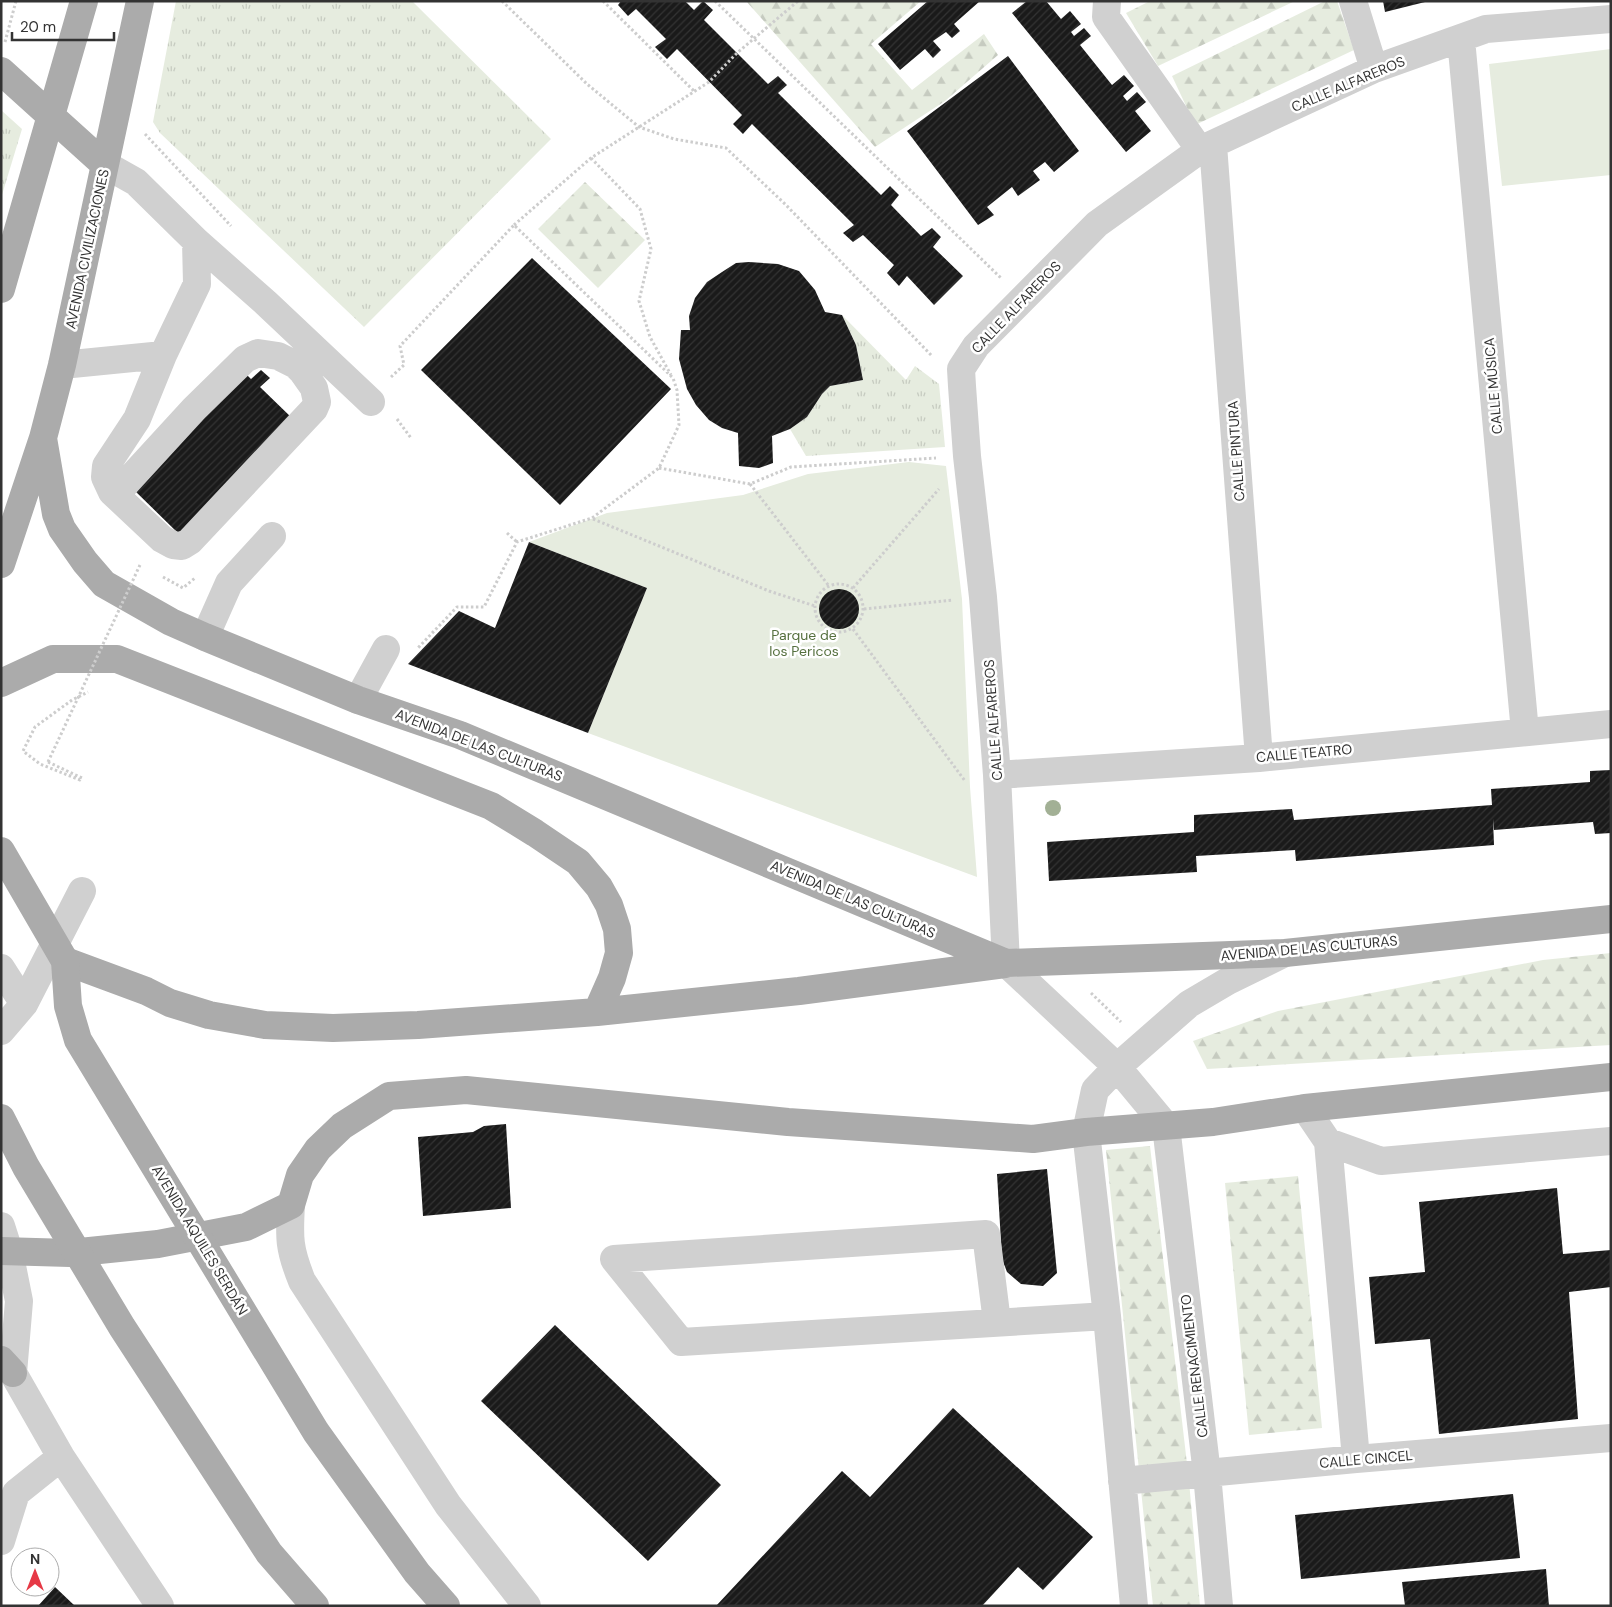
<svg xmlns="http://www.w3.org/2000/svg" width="1612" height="1607" font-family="'DM Sans',sans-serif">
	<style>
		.grass { fill: url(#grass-tufts) }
		.forest { fill: url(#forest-firs) }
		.green { fill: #e6ecdf }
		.building { fill: url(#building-hatch) }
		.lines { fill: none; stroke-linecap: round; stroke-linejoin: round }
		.path { stroke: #cdcdcd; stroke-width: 3; stroke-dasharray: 2.5 2.5; stroke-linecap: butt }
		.minor { stroke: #d0d0d0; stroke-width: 28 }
		.major { stroke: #ababab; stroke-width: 28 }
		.path-bridge { stroke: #cdcdcd; stroke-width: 3; stroke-dasharray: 2.5 2.5; stroke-linecap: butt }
		.major-bridge { stroke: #ababab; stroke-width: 28 }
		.tree { fill: #a2b095 }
		.labels { text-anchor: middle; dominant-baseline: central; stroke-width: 5; stroke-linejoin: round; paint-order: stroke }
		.street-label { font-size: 14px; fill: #333; stroke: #fff }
		.park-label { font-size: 14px; fill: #56703f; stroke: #fff }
	</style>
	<defs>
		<pattern id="grass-tufts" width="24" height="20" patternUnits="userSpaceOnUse" patternTransform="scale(1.25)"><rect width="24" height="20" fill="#e6ecdf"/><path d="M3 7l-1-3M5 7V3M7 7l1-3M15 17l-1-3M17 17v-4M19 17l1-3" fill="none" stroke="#c6cbc0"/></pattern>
		<pattern id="forest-firs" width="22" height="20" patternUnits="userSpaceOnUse" patternTransform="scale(1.25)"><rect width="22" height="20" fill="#e6ecdf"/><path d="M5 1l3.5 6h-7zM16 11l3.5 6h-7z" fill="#c6cbc0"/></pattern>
		<pattern id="building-hatch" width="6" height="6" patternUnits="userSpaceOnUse" patternTransform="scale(1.25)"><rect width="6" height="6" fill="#1a1a1a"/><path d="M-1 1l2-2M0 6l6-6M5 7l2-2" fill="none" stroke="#333"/></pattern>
	</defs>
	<rect width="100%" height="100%" fill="#fff"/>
	<path class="grass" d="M176,1H412L551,139L364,327L160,133L153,122Z
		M1,110L22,129L1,198Z
		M842,315L906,380L915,366L939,384L945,447L806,456L790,429L807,417L822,394L830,386L863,380L856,345Z"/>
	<path class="forest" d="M746,1H921L871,44L912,90L984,34L998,55L945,101L875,147Z
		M1150,1H1295L1158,66L1126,13Z
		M1325,1H1337L1354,50L1195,125L1172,76Z
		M585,182L645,240L598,288L538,229Z
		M1611,953V1045L1207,1069L1193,1041L1278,1011L1543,960Z
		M1150,1146L1189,1481L1200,1606H1153L1106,1150Z
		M1298,1176L1322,1428L1249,1435L1225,1183Z"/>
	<path class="green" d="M1611,49V175L1502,186L1489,64Z
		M909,462L946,466L962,599L970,787L977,877L588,733L647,588L529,542L607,513L743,495L808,474Z"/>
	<path class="building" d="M621,1H685L694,10L703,1L713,10L704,20L768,84L778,76L787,85L778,93L881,195L890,186L899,195L891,205L921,236L932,228L941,237L933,247L963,276L934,305L907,276L899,286L887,273L894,265L863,235L853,242L843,233L854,225L752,124L743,134L733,124L742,115L677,49L667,59L655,47L666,39L636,9L628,16L618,5Z
		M928,1H980L954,24L960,31L952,38L946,32L933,41L941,50L933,58L925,49L900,70L878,44Z
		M1027,1H1046L1061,19L1070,11L1081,24L1071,32L1074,36L1084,28L1091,36L1080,45L1112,85L1124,75L1134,86L1123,96L1127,101L1137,92L1146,102L1135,111L1151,131L1126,152L1012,13Z
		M1383,1H1425V2L1385,12Z
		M1008,56L1079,151L1054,172L1045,162L1033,171L1040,180L1018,196L1012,187L987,207L994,215L978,225L907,131Z
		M532,258L671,389L560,505L421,370Z
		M749,262L778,264L799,271L815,290L825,312L842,315L856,345L863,380L830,386L822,394L807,417L790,429L772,436L773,463L759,468L739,466L738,433L722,428L709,420L696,405L687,389L679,359L681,330H690L689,316L695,298L707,282L722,272L736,263Z
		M261,370L270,378L260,387L294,420L180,535L133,489L246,374L251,379Z
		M529,542L647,588L588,733L408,664L459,611L495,628Z
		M819 609a20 20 0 1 1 40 0a20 20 0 1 1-40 0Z
		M1611,770V833L1595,834L1593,822L1494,830L1493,819L1494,845L1296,861L1295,850L1196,856L1197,872L1049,881L1047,842L1194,832V815L1292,809L1294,820L1492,805L1491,789L1590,782V771Z
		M506,1124L511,1208L423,1216L418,1137L473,1132L484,1126Z
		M1047,1169L1057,1273L1043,1286L1021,1284L1007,1272L1002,1259L997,1174Z
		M1557,1188L1563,1254L1611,1250V1287L1569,1292L1578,1419L1439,1434L1430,1339L1375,1344L1369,1277L1425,1272L1419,1202Z
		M555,1325L721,1485L648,1561L481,1401Z
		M953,1408L1093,1537L1043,1590L1018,1567L982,1606H716L842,1471L870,1497Z
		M1513,1494L1520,1558L1301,1579L1295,1515Z
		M1546,1569L1549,1606H1405L1402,1582Z
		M55,1587L75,1606H38Z"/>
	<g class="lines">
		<path class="path" d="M502,1L587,84L639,127L674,139L726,148L786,205L932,356
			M603,1L695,92
			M715,1L1001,278
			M5,42L16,1
			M145,134L231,226
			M591,158L640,209L651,249L639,301L650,337L671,375
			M514,225L591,158L709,82L737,53L798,1
			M391,377L404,365L400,346L514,225L673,378L677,390L679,425L659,468L592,518L517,542L484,607H457L417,649
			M397,419L411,438
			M659,468L750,484L791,467L936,458
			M750,484L829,586
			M593,519L769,591L815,606
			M507,533L517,542
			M163,577L183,588L195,578
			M815 608a24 24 0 1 1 48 0a24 24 0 1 1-48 0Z
			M853,588L939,489
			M864,609L953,600
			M853,629L965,781
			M48,762L82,778L80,780L40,764L23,751L35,727L72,700L88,692
			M1091,993L1121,1022"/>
		<path class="minor" d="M1107,1L1106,17L1200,150
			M1353,1L1374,69
			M1461,39L1525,732
			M1213,145L1259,758
			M104,164L136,182L196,241L197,284L163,355L137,419L106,466L105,477L112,492L162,539L173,545L182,546L190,541L314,409L317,402L314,388L302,371L296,365L278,356L258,353L245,359L194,409L116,494
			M196,241L266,303L371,402
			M62,365L163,355
			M205,637L229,583L272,536
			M358,700L386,649
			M997,775L1259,758L1611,724
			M1,968L24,1004
			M1,1031L24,1004L82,891
			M1305,1108L1328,1142L1381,1161L1611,1141
			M1328,1142L1356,1459
			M291,1205C289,1238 289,1249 302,1281L448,1505L527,1606
			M1,1226L9,1251L19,1301L13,1373L61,1457L160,1606
			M997,1322L986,1234L614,1259L681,1342L1107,1316
			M1122,1481L1356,1459L1611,1438
			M1,1541L16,1493L61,1457
			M1134,1606L1107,1316L1086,1132L1095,1090L1117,1067L1189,1004L1228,981L1285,953
			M1219,1606L1207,1474L1166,1126L1117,1067L1006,963L997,775L983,597L967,456L962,386L961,369L976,346L1097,224L1200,150L1374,69L1486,29L1611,19"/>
		<path class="major" d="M1,71L104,164
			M1,289L84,1
			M43,438L56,514L62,529L85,562L104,584L171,622L205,637L358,700L460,735L1006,963L1285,953L1611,919
			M1,564L43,438L62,365L140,1
			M1,683L53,659H117L491,806L535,833L578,862L599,887L609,905L617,929L619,953L612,978L597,1012
			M65,961L146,991L170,1003L209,1015L265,1025L333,1028L418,1025L597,1012L799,991L1005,964
			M1,1251L70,1253L158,1244L246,1227L291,1205L300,1175L318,1149L342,1126L389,1096L466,1090L788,1122L1033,1139L1086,1132L1213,1122L1305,1108L1611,1077
			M1,1360L13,1373"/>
		<path class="path-bridge" d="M48,762L140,565"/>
		<path class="major-bridge" d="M1,851L65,961L68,1006L78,1040L316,1432L417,1573L446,1606
			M1,1118L26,1167L122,1327L269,1553L315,1606"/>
	</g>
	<circle class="tree" cx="1053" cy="808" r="8"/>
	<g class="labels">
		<g class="street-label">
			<text transform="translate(1348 84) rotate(-23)">CALLE ALFAREROS</text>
			<text transform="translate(87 249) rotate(-78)">AVENIDA CIVILIZACIONES</text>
			<text transform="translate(1016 307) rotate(-46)">CALLE ALFAREROS</text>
			<text transform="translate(1493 386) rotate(-95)">CALLE MÚSICA</text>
			<text transform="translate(1236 451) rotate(-94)">CALLE PINTURA</text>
			<text transform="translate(993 720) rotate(-94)">CALLE ALFAREROS</text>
			<text transform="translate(479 745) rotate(21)">AVENIDA DE LAS CULTURAS</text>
			<text transform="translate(1304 753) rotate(-5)">CALLE TEATRO</text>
			<text transform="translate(853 899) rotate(23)">AVENIDA DE LAS CULTURAS</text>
			<text transform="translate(1309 948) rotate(-5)">AVENIDA DE LAS CULTURAS</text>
			<text transform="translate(200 1240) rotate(59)">AVENIDA AQUILES SERDÁN</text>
			<text transform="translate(1194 1366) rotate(-97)">CALLE RENACIMIENTO</text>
			<text transform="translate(1366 1459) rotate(-5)">CALLE CINCEL</text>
		</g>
		<g class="park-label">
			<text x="804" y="635">Parque de<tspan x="804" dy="16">los Pericos</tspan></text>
		</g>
	</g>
	<rect width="1612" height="1607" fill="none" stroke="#333333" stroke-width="5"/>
	<g transform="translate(35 1572)"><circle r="24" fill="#ffffff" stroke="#adadad"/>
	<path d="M0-4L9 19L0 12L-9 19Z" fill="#e63946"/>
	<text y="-8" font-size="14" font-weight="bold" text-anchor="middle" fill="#333333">N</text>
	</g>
	<path d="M12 32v8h102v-8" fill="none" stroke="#333333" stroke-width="2.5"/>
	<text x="20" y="32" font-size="15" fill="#333333" stroke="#ffffff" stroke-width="4" paint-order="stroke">20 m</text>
</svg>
